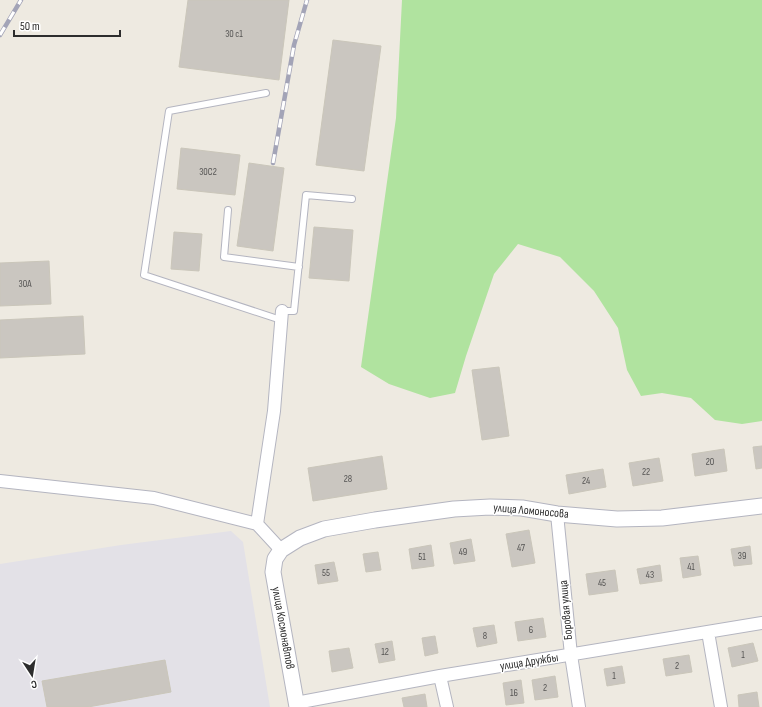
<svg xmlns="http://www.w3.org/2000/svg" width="762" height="707" font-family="'Sofia Sans Condensed',sans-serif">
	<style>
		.industrial { fill: #e3e1e7 }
		.green { fill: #b0e39f }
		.building { fill: #cac6c0; stroke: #cac6ba }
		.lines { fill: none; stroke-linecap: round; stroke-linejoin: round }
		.service-casing { stroke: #b4b5c0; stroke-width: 8 }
		.minor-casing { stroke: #b4b5c0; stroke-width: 14 }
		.tertiary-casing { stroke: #b4b5c0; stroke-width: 17 }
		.service { stroke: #fff; stroke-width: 6 }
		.minor { stroke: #fff; stroke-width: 12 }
		.tertiary { stroke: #fff; stroke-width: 15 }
		.rail-casing { stroke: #a3a4b7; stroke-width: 4.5 }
		.rail { stroke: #fff; stroke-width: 3; stroke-dasharray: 9; stroke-linecap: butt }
		.labels { text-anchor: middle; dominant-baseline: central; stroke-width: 3; stroke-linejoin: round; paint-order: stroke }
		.number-label { font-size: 10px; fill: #545352 }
		.street-label { font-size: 12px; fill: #2d2d2d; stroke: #fff }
	</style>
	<rect width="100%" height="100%" fill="#eeeae1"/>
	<path class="industrial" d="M231,531L243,542L270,707H0V564L121,545Z"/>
	<path class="green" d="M402,0H762V421L742,424L715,420L691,398L662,393L641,396L627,370L618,328L594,291L560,257L518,244L494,274L466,356L455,393L430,398L389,384L361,367L396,118Z"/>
	<path class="building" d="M188,0H289L279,80L179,67Z
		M333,40L381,46L364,171L316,165Z
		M181,148L240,155L235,195L177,189Z
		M249,163L284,168L273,251L237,246Z
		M314,227L353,230L349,281L309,278Z
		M174,232L202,234L199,271L171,269Z
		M49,261L51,304L0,306V263Z
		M83,316L85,354L0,358V320Z
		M499,367L509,436L482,440L472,370Z
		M762,446V468L756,469L753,447Z
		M724,449L727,471L695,476L692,454Z
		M382,456L387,489L313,501L308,468Z
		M659,458L663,481L633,486L629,463Z
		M603,469L606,487L569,494L566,475Z
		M529,530L535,563L512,567L506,534Z
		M471,539L475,561L454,564L450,543Z
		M431,545L434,566L412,569L409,549Z
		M750,546L752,564L734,566L731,549Z
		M378,552L381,570L366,572L363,554Z
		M698,556L701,575L683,578L680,558Z
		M334,562L338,581L318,584L315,565Z
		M660,565L662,581L640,584L637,569Z
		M615,570L618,591L589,595L586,574Z
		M543,618L546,637L518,641L515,622Z
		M494,625L497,643L477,647L473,628Z
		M435,636L438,653L425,656L422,638Z
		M392,641L395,660L379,663L375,644Z
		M753,643L758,661L732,667L728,648Z
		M349,648L353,668L332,672L329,651Z
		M689,655L692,672L666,676L663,659Z
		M165,660L171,692L88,707H47L42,681Z
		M622,666L625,683L607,686L604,669Z
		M555,676L558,697L535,700L532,680Z
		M521,680L524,703L506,705L503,683Z
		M757,692L759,707H739L738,695Z
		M425,694L427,707H404L402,698Z"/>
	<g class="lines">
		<g class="service-casing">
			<path id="service" d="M266,93L169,111L144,275L281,320
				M228,210L224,257L299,267
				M282,311H294L306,195L352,199"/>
		</g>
		<g class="minor-casing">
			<path id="minor" d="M0,481L154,498L257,524
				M557,514L571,655L579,707
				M281,550L257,524L274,411L282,311
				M708,632L721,707
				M440,676L447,707
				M296,703L440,676L762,623"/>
		</g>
		<g class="tertiary-casing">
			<path id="tertiary" d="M297,707L273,572L275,559L281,550L300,538L324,529L375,520L454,509L490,507L522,508L557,514L617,519L662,518L762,506"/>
		</g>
		<use href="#service" class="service"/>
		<use href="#minor" class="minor"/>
		<use href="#tertiary" class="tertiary"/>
		<g class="rail-casing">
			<path id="rail" d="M0,35L21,0
				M273,163L294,45L307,0"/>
		</g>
		<use href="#rail" class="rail"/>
	</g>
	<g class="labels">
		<g class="number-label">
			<text x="234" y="34">30 с1</text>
			<text x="208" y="172">30С2</text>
			<text x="25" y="284">30А</text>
			<text x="710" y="462">20</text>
			<text x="646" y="472">22</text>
			<text x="348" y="479">28</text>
			<text x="586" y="481">24</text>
			<text x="521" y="548">47</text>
			<text x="463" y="552">49</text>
			<text x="742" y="556">39</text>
			<text x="422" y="557">51</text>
			<text x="691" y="567">41</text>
			<text x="326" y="573">55</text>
			<text x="650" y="575">43</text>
			<text x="602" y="583">45</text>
			<text x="531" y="630">6</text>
			<text x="485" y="636">8</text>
			<text x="385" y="652">12</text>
			<text x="743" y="655">1</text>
			<text x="677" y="666">2</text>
			<text x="614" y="676">1</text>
			<text x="545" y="688">2</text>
			<text x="514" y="693">16</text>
		</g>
		<g class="street-label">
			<text transform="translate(531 511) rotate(5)">улица Ломоносова</text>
			<text transform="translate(566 610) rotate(-95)">Боровая улица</text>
			<text transform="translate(283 628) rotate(80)">улица Космонавтов</text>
			<text transform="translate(529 662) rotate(-9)">улица Дружбы</text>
		</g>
	</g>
	<g transform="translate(32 675) rotate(168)" stroke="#ffffff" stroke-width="3" paint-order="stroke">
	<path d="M0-3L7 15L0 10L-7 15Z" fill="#2d2d2d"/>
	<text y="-6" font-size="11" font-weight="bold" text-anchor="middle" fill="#2d2d2d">С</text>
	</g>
	<path d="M14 30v6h106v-6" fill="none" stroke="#2d2d2d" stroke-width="2"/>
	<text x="20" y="30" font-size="12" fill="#2d2d2d" stroke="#ffffff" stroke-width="3" paint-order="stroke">50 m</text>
</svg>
